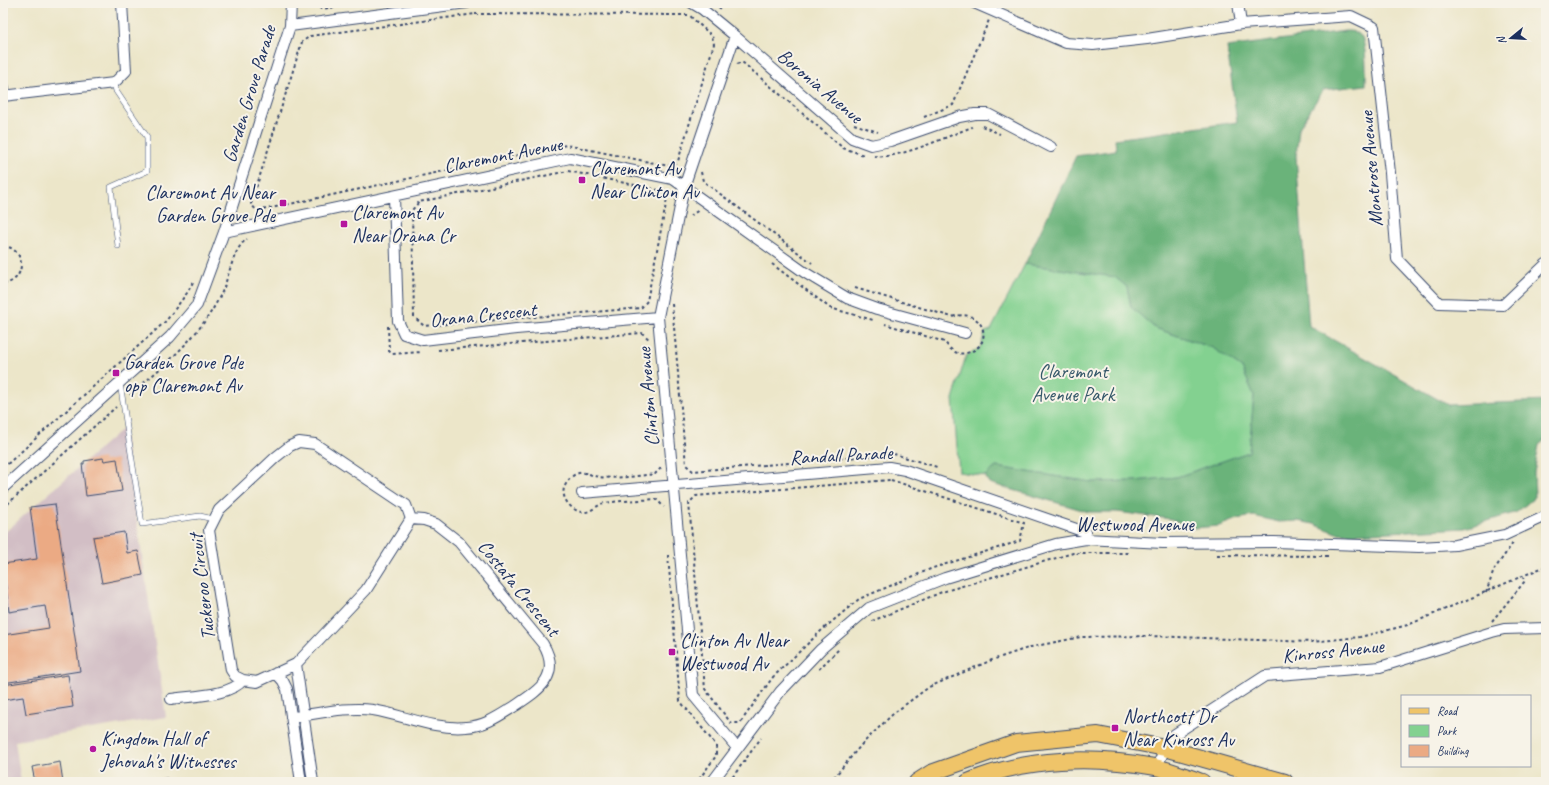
<svg xmlns="http://www.w3.org/2000/svg" width="1549" height="785" font-family="Caveat,sans-serif">
	<style>
		.industrial { fill: #d2bec5 }
		.green { fill: #83d190; stroke: #4f8077 }
		.forest { fill: #6ab37a; stroke: #42716c }
		.building { fill: #ebaa84 }
		.lines { fill: none; stroke-linecap: round; stroke-linejoin: round }
		.service-casing { stroke: #3a4a6e; stroke-width: 6 }
		.minor-casing { stroke: #3a4a6e; stroke-width: 12 }
		.primary-casing { stroke: #3a4a6e; stroke-width: 18 }
		.path { stroke: #3a4a6e; stroke-width: 2; stroke-dasharray: 3 3; stroke-linecap: butt }
		.service { stroke: #fff; stroke-width: 5 }
		.minor { stroke: #fff; stroke-width: 10 }
		.primary { stroke: #efc469; stroke-width: 16 }
		.poi-dot { fill: #b5179e; stroke: #f7f3e8; stroke-width: 1.5 }
		.labels { text-anchor: middle; dominant-baseline: central; stroke-width: 4; stroke-linejoin: round; paint-order: stroke }
		.street-label { font-size: 20px; fill: #1b2f5e; stroke: #f7f3e8 }
		.poi-label { font-size: 20px; fill: #1b2f5e; stroke: #f7f3e8; text-anchor: start }
		.park-label { font-size: 20px; fill: #35586a; stroke: #f7f3e8 }
	</style>
	<rect width="100%" height="100%" fill="#f7f3e8"/>
	<filter id="ink" filterUnits="userSpaceOnUse"><feTurbulence type="fractalNoise" baseFrequency=".025" numOctaves="2"/><feDisplacementMap in="SourceGraphic" scale="8" xChannelSelector="R" yChannelSelector="G"/><feConvolveMatrix kernelMatrix="1 2 1 2 8 2 1 2 1" color-interpolation-filters="sRGB"/></filter>
	<filter id="wash" filterUnits="userSpaceOnUse"><feTurbulence type="fractalNoise" baseFrequency=".012" numOctaves="4" result="noise"/><feDisplacementMap in="SourceGraphic" scale="16" xChannelSelector="R" yChannelSelector="G"/><feGaussianBlur stdDeviation="0.9" result="paint"/><feColorMatrix in="noise" values="0 0 0 0 0 0 0 0 0 0 0 0 0 0 0 0 0 1.4 0 .05"/><feComposite in="paint" operator="in"/></filter>
	<g filter="url(#wash)">
		<rect width="100%" height="100%" fill="#ece6c9"/>
		<path class="industrial" d="M123,428L166,717L15,741L21,782H3V534Z"/>
		<path class="green" d="M1025,264L1115,277L1127,287L1131,307L1155,328L1213,348L1242,368L1254,395L1249,452L1177,477L1135,481L1092,482L996,467L985,476L959,472L953,399L966,356L980,348L985,332L991,330Z"/>
		<path class="forest" d="M1345,31C1350,31 1356,31 1360,35C1367,42 1366,74 1366,85L1323,90L1299,128L1296,156L1309,326L1448,405L1546,401V439L1539,445L1534,473L1535,497L1517,512L1465,528L1352,534L1336,533L1314,524L1297,521L1279,522L1254,516L1237,519L1219,526L1193,528L1171,519L1117,512H1089L989,483L985,476L996,467L1092,482L1135,481L1177,477L1249,452L1254,395L1242,368L1213,348L1155,328L1131,307L1127,287L1115,277L1025,264L1076,156L1116,150L1115,139L1237,122L1227,47Z"/>
		<g id="blocks">
			<path class="building" d="M103,458L104,461L117,459L122,491L86,496L82,464H84V461Z
				M55,504L80,671L3,683V635L49,628L45,606L9,612L3,564L37,559L30,507Z
				M124,532L127,553L138,551L143,575L102,583L93,537Z
				M68,675L73,707L26,714L23,697L3,700V685Z
				M60,762L63,782H35L32,767Z
				M167,778V782H143V781Z"/>
		</g>
	</g>
	<g filter="url(#ink)">
		<use href="#blocks" fill-opacity="0" stroke="#3a4a6e" stroke-width="1"/>
		<g class="lines">
			<g class="service-casing">
				<path id="service" d="M114,83L116,91L147,137V171L111,187L118,246
					M120,383L142,524L200,516L213,519"/>
			</g>
			<g class="minor-casing">
				<path id="minor" d="M692,3L702,9L735,36L852,138L871,145L890,141L959,117L975,114H988L1051,147
					M974,3L1066,43L1093,45L1147,39L1241,24L1351,16L1374,27L1390,173L1397,259L1439,303L1503,305L1546,264
					M1238,3L1241,24
					M290,26L467,3
					M735,36L684,187L658,317L693,695L737,748
					M3,85L6,96
					M3,96L114,83L126,71L122,3
					M394,196L398,321L404,334L423,340L516,329L658,317
					M224,232L570,158L673,179L804,272L847,298L877,309L965,333
					M299,442L315,444L394,497L406,505L411,519L366,590L296,664L257,682L243,680L235,676L231,670L209,530L219,510L276,457L290,446Z
					M3,488L170,337L197,305L224,232L290,26L291,3
					M582,493L889,467L905,470L1085,532L1086,539
					M296,664L313,782
					M276,673L283,681L287,689L301,782
					M171,699C190,696 231,696 243,680
					M291,717C317,714 347,706 373,710C403,715 435,730 466,727C485,726 499,716 515,706C539,690 562,676 543,644L459,542L436,524L424,520L411,519
					M1157,767L1165,748L1175,734L1265,676L1380,667L1492,632L1504,629L1546,628
					M712,782L780,692L821,649L869,608L945,578L1056,544L1086,539L1163,543L1274,542L1419,547L1455,545L1505,535L1546,516"/>
			</g>
			<g class="primary-casing">
				<path id="primary" d="M917,782L931,773L1016,743L1098,735L1165,748L1285,782
					M968,782C1026,757 1094,756 1155,767C1171,770 1186,777 1202,782"/>
			</g>
			<path class="path" d="M316,3L321,9L368,3
				M714,3L721,9
				M475,14L689,15L712,36L714,44L678,161L669,166L566,145L257,211L251,204L302,42L310,36Z
				M737,64L742,62L843,148L864,155
				M924,117L953,105L989,20
				M854,124L878,132
				M982,126L1000,134
				M874,156C898,160 948,136 972,127
				M568,171L663,191L667,199L647,301L641,308L424,326L414,317L412,210L419,202Z
				M701,172L703,181L812,263
				M690,216L699,210
				M3,246C27,248 27,281 3,284
				M772,264L830,308L873,320
				M855,288L952,317C985,306 996,347 966,353C956,355 950,350 945,342L885,324
				M672,304L686,465L693,471L894,454L937,467
				M388,326L389,351L392,354L422,352
				M438,350L642,333L649,339
				M130,395C163,366 200,337 220,296C229,280 232,249 247,239
				M3,468L166,321L187,293L193,282
				M661,468L655,474C637,476 617,479 599,477C591,476 585,470 576,474C571,476 566,483 564,488C561,499 572,511 582,512C590,513 595,507 601,504C608,501 646,500 656,499L664,507
				M891,480L1024,523L1020,541L933,568L859,599L822,630L773,677L740,723H731L705,689L689,503L696,496Z
				M3,508L116,407
				M668,555L680,701L716,745V756L697,782
				M1217,555L1330,556
				M1486,593L1494,570L1513,543
				M872,621L942,592L1073,553H1130
				M1492,621L1525,581L1524,577
				M819,669L840,648
				M729,782L761,738
				M830,782L862,744L894,713L929,687L992,660L1031,647L1081,637L1150,636L1311,642L1360,637L1408,625L1546,566"/>
			<use href="#service" class="service"/>
			<use href="#minor" class="minor"/>
			<use href="#primary" class="primary"/>
		</g>
	</g>
	<g class="poi-dot">
		<rect x="578" y="176" width="8" height="8" rx="2"/>
		<rect x="279" y="199" width="8" height="8" rx="2"/>
		<rect x="340" y="220" width="8" height="8" rx="2"/>
		<rect x="112" y="369" width="8" height="8" rx="2"/>
		<rect x="668" y="648" width="8" height="8" rx="2"/>
		<rect x="1111" y="724" width="8" height="8" rx="2"/>
		<circle cx="93" cy="749" r="4"/>
	</g>
	<g class="labels">
		<g class="street-label">
			<text transform="translate(820 86) rotate(40)">Boronia Avenue</text>
			<text transform="translate(249 94) rotate(-73)">Garden Grove Parade</text>
			<text transform="translate(503 155) rotate(-11)">Claremont Avenue</text>
			<text transform="translate(1371 169) rotate(-95)">Montrose Avenue</text>
			<text transform="translate(483 315) rotate(-6)">Orana Crescent</text>
			<text transform="translate(648 397) rotate(-95)">Clinton Avenue</text>
			<text transform="translate(841 455) rotate(-3)">Randall Parade</text>
			<text x="1135" y="524">Westwood Avenue</text>
			<text transform="translate(202 587) rotate(-97)">Tuckeroo Circuit</text>
			<text transform="translate(519 588) rotate(51)">Costata Crescent</text>
			<text transform="translate(1333 651) rotate(-6)">Kinross Avenue</text>
		</g>
		<g class="poi-label">
			<text x="590" y="168">Claremont Av<tspan x="590" dy="23">Near Clinton Av</tspan></text>
			<text x="275" y="192" text-anchor="end">Claremont Av Near<tspan x="275" dy="23">Garden Grove Pde</tspan></text>
			<text x="352" y="212">Claremont Av<tspan x="352" dy="23">Near Orana Cr</tspan></text>
			<text x="124" y="362">Garden Grove Pde<tspan x="124" dy="23">opp Claremont Av</tspan></text>
			<text x="680" y="640">Clinton Av Near<tspan x="680" dy="23">Westwood Av</tspan></text>
			<text x="1123" y="716">Northcott Dr<tspan x="1123" dy="23">Near Kinross Av</tspan></text>
			<text x="101" y="738">Kingdom Hall of<tspan x="101" dy="23">Jehovah's Witnesses</tspan></text>
		</g>
		<g class="park-label">
			<text x="1073" y="371">Claremont<tspan x="1073" dy="23">Avenue Park</tspan></text>
		</g>
	</g>
	<rect width="1549" height="785" fill="none" stroke="#f7f3e8" stroke-width="16"/>
	<rect x="1401" y="695" width="130" height="72" fill="#f7f3e8" stroke="#9fa5b1"/>
	<rect x="1409" y="708" width="20" height="6" fill="#efc469" stroke="#9fa5b1"/>
	<text x="1437" y="715" font-size="12" fill="#1b2f5e">Road</text>
	<rect x="1409" y="725" width="20" height="12" fill="#83d190" stroke="#9fa5b1"/>
	<text x="1437" y="735" font-size="12" fill="#1b2f5e">Park</text>
	<rect x="1409" y="745" width="20" height="12" fill="#ebaa84" stroke="#9fa5b1"/>
	<text x="1437" y="755" font-size="12" fill="#1b2f5e">Building</text>
	<g transform="translate(1511 38) rotate(252)" stroke="#f7f3e8" stroke-width="3" paint-order="stroke">
	<path d="M0-3L7 15L0 10L-7 15Z" fill="#1b2f5e"/>
	<text y="-6" font-size="11" font-weight="bold" text-anchor="middle" fill="#1b2f5e">N</text>
	</g>
</svg>
